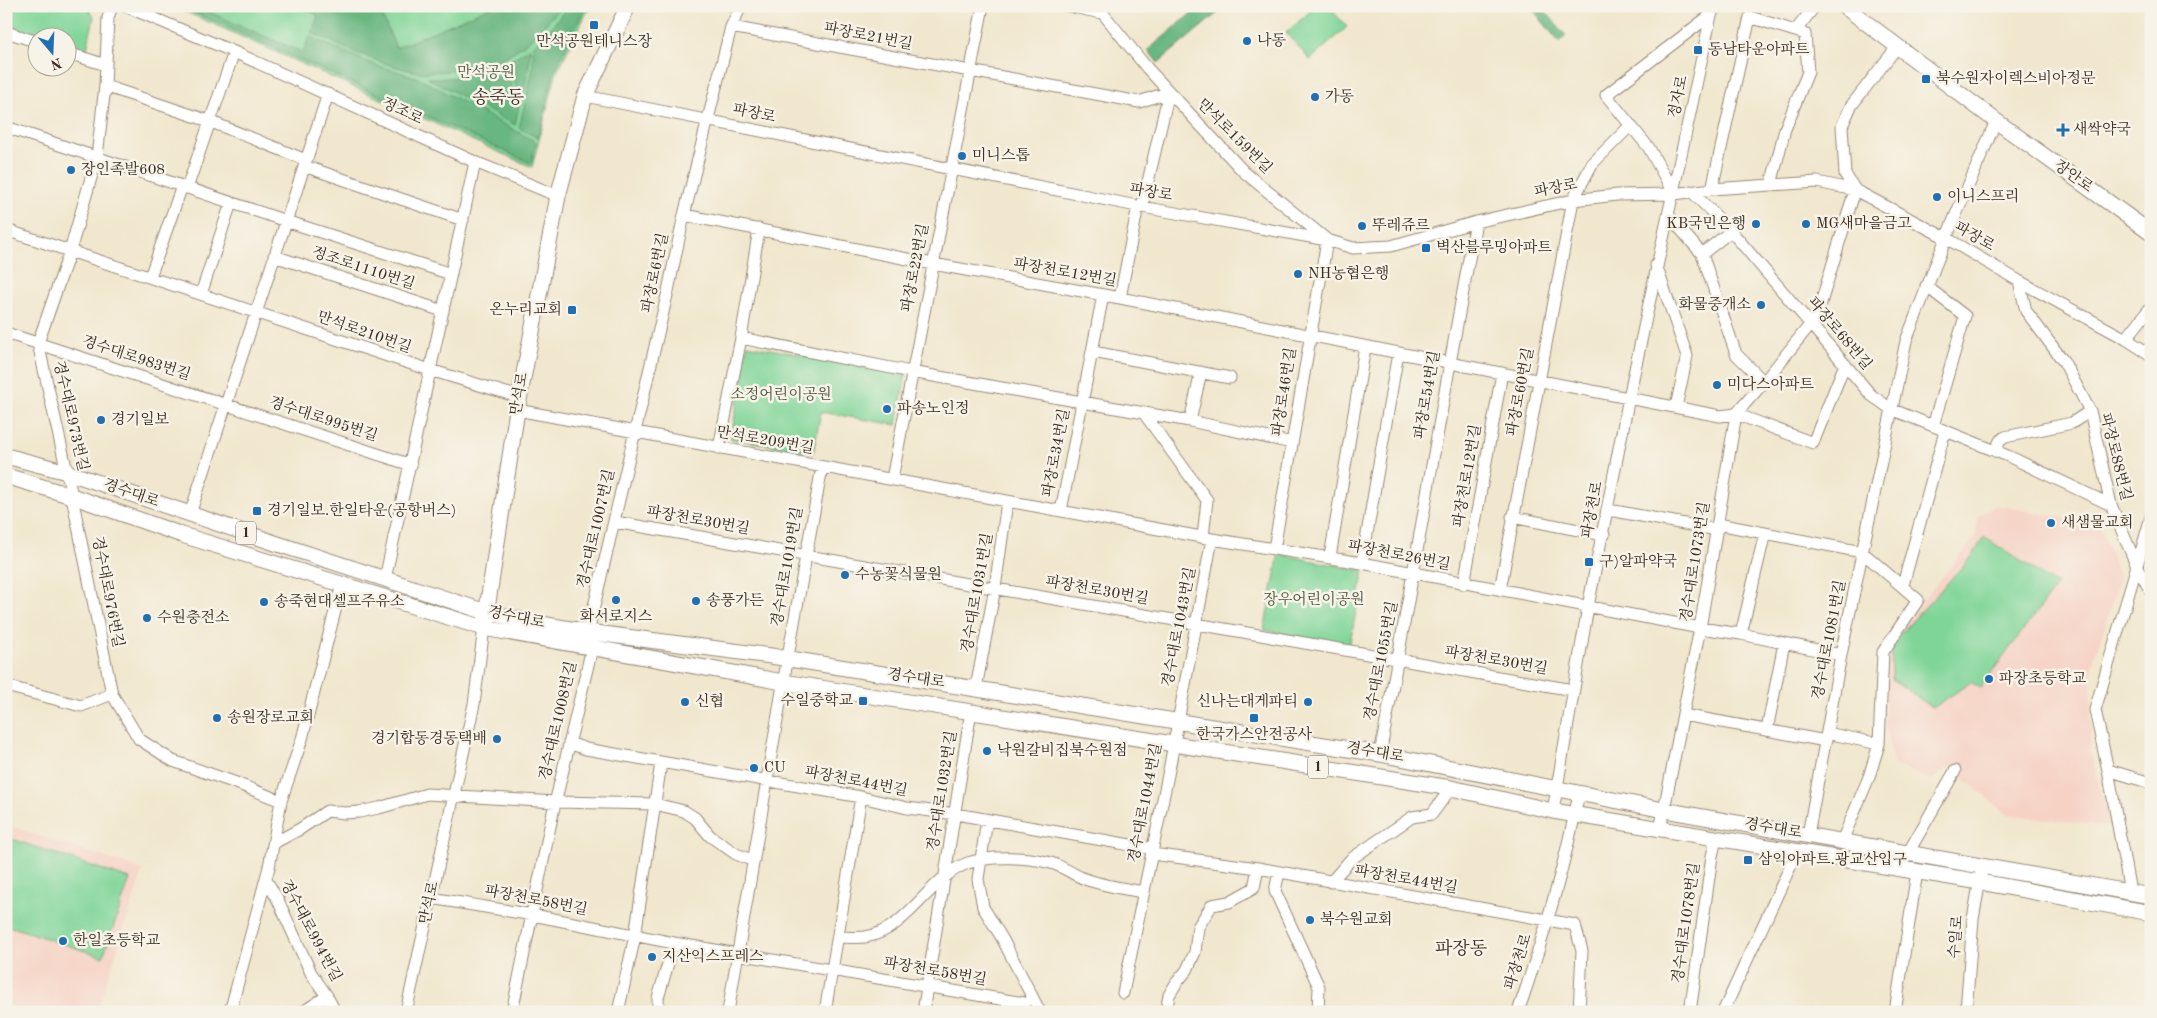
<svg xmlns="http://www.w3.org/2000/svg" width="2157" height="1018" font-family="'Old Standard TT','Noto Serif KR',serif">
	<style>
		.built { fill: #f6d2c5 }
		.green { fill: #7fd598; stroke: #5d805b }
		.forest { fill: #67b680; stroke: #51704f }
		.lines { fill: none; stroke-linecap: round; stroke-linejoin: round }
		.minor-casing { stroke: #968876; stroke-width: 13 }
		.major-casing { stroke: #968876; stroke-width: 17 }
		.minor { stroke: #fff; stroke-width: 11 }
		.major { stroke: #fff; stroke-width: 15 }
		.poi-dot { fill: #1f6fb2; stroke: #f7f3e8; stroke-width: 2 }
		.labels { text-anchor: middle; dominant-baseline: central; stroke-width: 5; stroke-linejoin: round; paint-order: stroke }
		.shield { fill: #f7f3e8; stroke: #73665b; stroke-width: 1 }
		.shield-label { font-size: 14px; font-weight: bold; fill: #3b2a1e }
		.street-label { font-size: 15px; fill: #3b2a1e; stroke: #f7f3e8 }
		.poi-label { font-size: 15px; fill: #3b2a1e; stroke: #f7f3e8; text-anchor: start }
		.park-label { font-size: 15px; fill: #4c553c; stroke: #f7f3e8 }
		.quarter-label { font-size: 18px; fill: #3b2a1e; stroke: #f7f3e8 }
	</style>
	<rect width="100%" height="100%" fill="#f7f3e8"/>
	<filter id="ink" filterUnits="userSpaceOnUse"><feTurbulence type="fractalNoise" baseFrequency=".02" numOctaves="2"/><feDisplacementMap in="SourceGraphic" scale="10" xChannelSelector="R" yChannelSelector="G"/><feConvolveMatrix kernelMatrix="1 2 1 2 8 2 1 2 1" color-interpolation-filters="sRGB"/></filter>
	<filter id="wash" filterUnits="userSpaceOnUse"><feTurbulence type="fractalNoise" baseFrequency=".0096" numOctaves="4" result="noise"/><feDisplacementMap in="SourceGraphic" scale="20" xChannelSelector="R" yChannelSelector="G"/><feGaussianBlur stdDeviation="1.12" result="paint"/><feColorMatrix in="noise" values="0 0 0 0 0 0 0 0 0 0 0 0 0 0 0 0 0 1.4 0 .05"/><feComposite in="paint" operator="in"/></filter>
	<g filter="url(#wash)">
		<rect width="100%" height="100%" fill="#f1e7ce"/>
		<path class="built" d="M1996,505L2100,525L2120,579L2092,665L2090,751L2111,827L2006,814L1950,767L1931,780L1893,764L1885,724L1886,652L1921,602L1976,537L1977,517Z
			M6,825L143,870L97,1012H6Z"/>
		<path class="green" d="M6,6H82L88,9L94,17L86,53L68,47V38L42,37L6,25Z
			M173,6H590L556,74L532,167Z
			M1316,6H1328L1347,27L1310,60L1286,33Z
			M747,345L906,373L897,425L821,412L813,453L731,438Z
			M1984,537L2057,585L1980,688L1971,682L1933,708L1892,679L1891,644L1973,555Z
			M1279,554L1364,571L1349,647L1264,630Z
			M6,837L130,879L103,957L6,925Z"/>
		<path class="forest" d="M180,6H195L303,53L309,37L375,65L419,78L536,142L531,163Z
			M297,6H378L396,48L493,6H560C529,48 499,68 446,71C438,71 428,73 419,72C382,66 346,48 312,33L318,15Z
			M568,6H586L554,72L538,138L519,128L533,69V46L548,32Z
			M1200,6H1226L1158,63L1148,50Z
			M1530,6H1541L1566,36L1559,42Z
			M530,48L529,66L522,98L506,63Z
			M502,65L505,74L520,101L515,125L428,78C456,80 476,74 502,65Z"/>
	</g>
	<g filter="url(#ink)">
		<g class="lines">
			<g class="minor-casing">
				<path id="minor" d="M112,6L108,18L105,86L97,157L70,251L38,343L67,472L112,694L139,739L173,761L236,783L281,801
					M125,6L234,52L475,162L558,196
					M1068,6L1102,13
					M1097,6L1147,68L1244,172L1326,239
					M731,27L1139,102L1169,92
					M1796,30L1815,6
					M6,32L38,42
					M68,53L106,65
					M105,86L209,121L306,160
					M585,96L1142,207L1327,240L1353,248L1391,246L1476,222L1573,200L1617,195L1674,194L1712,189L1817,182L1855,190L1946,238L2019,281L2126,339L2151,355
					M6,127L286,221L451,274
					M304,166L463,220
					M187,188L234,52
					M1712,189L1750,17L1805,34L1808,72L1785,129L1771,185
					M1691,191L1731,231L1871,395L1891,409L2008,456L2111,505
					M1674,194L1649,148L1606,95L1712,14
					M1142,207L1169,92
					M684,215L933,264L1120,298L1720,416L1736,414L1813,443L1845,364
					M1669,216L1702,254L1736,354L1764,382
					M6,230L430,370L519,397
					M1702,254L1731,231
					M274,256L443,311
					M1656,265L1687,356L1676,407
					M150,277L182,186
					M2019,281L2026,311L2064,362L2090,411L2111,505L2136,564L2151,592
					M1926,286L1965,316L1933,426
					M201,294L231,203
					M1120,298L1138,206
					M6,333L411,465
					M741,338L911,372L1190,421L1292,443
					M2126,339L2151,307
					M1093,352L1230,378
					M517,410L1212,539L1362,563L1700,628L1741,634L1841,655
					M1143,412L1207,500L1203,537
					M1736,414L1764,382L1817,316L1855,190L1845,174L1842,126L1851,106L1897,47
					M1190,421L1201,372
					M719,448L741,338L759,229
					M1995,451L2000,441L2005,437L2072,423L2090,411
					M892,479L983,6
					M1609,510L1717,530
					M1061,511L1103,295
					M190,514L328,94
					M1512,517L1604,535
					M615,522L1573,690
					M1718,524L1862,552L1918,600L1883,652L1879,744L1869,777L1842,841
					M1274,549L1327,240
					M1330,557L1365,347
					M1362,563L1398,353
					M385,579L475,162
					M1464,584L1502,373
					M1903,585L1945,431
					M1500,590L1573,200L1592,164L1631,125
					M588,632L668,291L684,215L731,27L741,6
					M1741,634L1765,533
					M6,686L81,706L112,694
					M976,688L995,588L1007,502
					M1683,715L1826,741
					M1767,730L1784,643
					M1827,733L1879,744
					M569,743L586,749L861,797L907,808L956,814L1153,849
					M1380,754C1414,577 1442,399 1476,222
					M2108,770L2151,783
					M1553,811L1588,607L1629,397L1713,6
					M987,820L978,879L983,907L1003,940L1040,1012
					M1660,830L1700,628L1736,414
					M1808,835L1841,655L1906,341L1946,238L1996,121
					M274,843L300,829L327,811L345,813L359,812L379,808L427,794L556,802L655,804L684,811L695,818L710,836L736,854L754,861
					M1908,853L1955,771
					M1152,854L1258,868L1575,925L1582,951L1579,1012
					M1279,872L1275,891L1319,987L1318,1012
					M266,880L278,900L311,973L327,996L335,1012
					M1331,882L1351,859L1412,817L1432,814L1451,788
					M2130,892L2108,770L2095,710L2151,517
					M431,898L533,915L674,943L1024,1003L1023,1012
					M838,937C847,937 856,938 865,937C909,930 928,878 968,863C990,855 1029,857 1051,863C1063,866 1073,875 1085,879C1105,886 1124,889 1144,892
					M1123,993L1170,765L1212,539
					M230,1012L269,867L281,801L302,739L342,584
					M303,1012L327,996
					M406,1012L474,704L484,628
					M512,1012L553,812L592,648
					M618,1012L635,936L661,763
					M658,1012V998L674,943
					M728,1012L785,673L822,467
					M825,1012L861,797
					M923,1012L971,711
					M1166,1012L1169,995L1177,982L1187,970L1195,952L1198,927L1212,905L1229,902L1254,888L1258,868
					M1518,1012C1543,940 1564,868 1579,794
					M1690,1012L1712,856L1716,839
					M1723,1012L1797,852
					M1895,1012L1917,872
					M1966,1012L1973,919L1981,874"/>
			</g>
			<g class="major-casing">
				<path id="major" d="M1844,6L1996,121L2151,233
					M6,456L67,472L275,543L486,612L535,623L588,632L771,656L1380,754L1664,810L2151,896
					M6,476L72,496L182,535L484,628L783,682L1451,788L1553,811L1980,882L2151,913
					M485,622L517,410L558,196L585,96L628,6"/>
			</g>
			<use href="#minor" class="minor"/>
			<use href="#major" class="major"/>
		</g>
	</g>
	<g class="poi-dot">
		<rect x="589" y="20" width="10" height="10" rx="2.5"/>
		<circle cx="1247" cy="41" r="5"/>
		<rect x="1693" y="45" width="10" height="10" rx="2.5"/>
		<rect x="1921" y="74" width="10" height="10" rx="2.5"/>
		<circle cx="1315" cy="97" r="5"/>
		<path d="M2060.5 122.5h5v5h5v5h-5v5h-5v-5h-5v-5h5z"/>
		<circle cx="962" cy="156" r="5"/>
		<circle cx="71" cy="170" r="5"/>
		<circle cx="1937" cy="197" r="5"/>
		<circle cx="1756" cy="224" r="5"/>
		<circle cx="1806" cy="224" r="5"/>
		<circle cx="1362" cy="226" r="5"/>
		<rect x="1421" y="243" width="10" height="10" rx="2.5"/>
		<circle cx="1298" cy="274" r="5"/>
		<circle cx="1761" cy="305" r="5"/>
		<rect x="567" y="305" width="10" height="10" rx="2.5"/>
		<circle cx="1717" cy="385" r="5"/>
		<circle cx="887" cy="409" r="5"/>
		<circle cx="101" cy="420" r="5"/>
		<rect x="252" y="506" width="10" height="10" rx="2.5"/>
		<circle cx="2051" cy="523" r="5"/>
		<rect x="1584" y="557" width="10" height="10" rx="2.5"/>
		<circle cx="845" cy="575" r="5"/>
		<circle cx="616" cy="600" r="5"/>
		<circle cx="696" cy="601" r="5"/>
		<circle cx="264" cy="602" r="5"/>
		<circle cx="147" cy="618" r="5"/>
		<circle cx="1989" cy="679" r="5"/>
		<rect x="858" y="696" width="10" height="10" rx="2.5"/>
		<circle cx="685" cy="702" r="5"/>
		<circle cx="1308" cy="702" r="5"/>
		<circle cx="217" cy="718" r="5"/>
		<rect x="1249" y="713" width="10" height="10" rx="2.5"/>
		<circle cx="497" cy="739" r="5"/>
		<circle cx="987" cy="751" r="5"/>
		<circle cx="754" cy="768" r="5"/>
		<rect x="1743" y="855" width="10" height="10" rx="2.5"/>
		<circle cx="1310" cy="920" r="5"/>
		<circle cx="63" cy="941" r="5"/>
		<circle cx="652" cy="957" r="5"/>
	</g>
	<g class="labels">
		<g class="shield">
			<rect x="236" y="521.5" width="20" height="23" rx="4"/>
			<rect x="1308" y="755.5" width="20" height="23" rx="4"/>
		</g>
		<g class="shield-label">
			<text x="246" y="533">1</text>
			<text x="1318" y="767">1</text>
		</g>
		<g class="street-label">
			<text transform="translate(868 37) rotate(11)">파장로21번길</text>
			<text transform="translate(1679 97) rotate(-78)">정자로</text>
			<text transform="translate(402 112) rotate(25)">정조로</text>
			<text transform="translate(754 114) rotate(12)">파장로</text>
			<text transform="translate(1234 137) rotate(45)">만석로159번길</text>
			<text transform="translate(2073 177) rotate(36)">장안로</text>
			<text transform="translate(1556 189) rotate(-11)">파장로</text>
			<text transform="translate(1151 193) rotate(10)">파장로</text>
			<text transform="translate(1974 237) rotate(30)">파장로</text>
			<text transform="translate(916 268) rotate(-79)">파장로22번길</text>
			<text transform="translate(363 269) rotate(18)">정조로1110번길</text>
			<text transform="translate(656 273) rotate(-78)">파장로6번길</text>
			<text transform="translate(1065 273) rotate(10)">파장천로12번길</text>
			<text transform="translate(364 333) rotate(19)">만석로210번길</text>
			<text transform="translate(1839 334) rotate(50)">파장로68번길</text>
			<text transform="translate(136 359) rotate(18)">경수대로983번길</text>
			<text transform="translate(1285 392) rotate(-81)">파장로46번길</text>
			<text transform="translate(1521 392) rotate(-79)">파장로60번길</text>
			<text transform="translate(520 394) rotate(-80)">만석로</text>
			<text transform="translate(1428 395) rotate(-80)">파장로54번길</text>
			<text transform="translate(70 416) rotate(77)">경수대로973번길</text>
			<text transform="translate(323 420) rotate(18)">경수대로995번길</text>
			<text transform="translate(765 441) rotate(10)">만석로209번길</text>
			<text transform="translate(1057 453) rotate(-79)">파장로34번길</text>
			<text transform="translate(2115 457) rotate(76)">파장로88번길</text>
			<text transform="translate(1468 476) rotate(-80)">파장천로12번길</text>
			<text transform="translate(131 494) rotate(19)">경수대로</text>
			<text transform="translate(1593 510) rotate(-79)">파장천로</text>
			<text transform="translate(698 521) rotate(10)">파장천로30번길</text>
			<text transform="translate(597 529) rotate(-77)">경수대로1007번길</text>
			<text transform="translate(1399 556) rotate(11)">파장천로26번길</text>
			<text transform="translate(1696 562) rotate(-81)">경수대로1073번길</text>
			<text transform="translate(788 567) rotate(-80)">경수대로1019번길</text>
			<text transform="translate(1097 591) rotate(10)">파장천로30번길</text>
			<text transform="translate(107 592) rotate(79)">경수대로976번길</text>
			<text transform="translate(978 593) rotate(-80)">경수대로1031번길</text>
			<text transform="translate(516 618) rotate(12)">경수대로</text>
			<text transform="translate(1180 627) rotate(-79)">경수대로1043번길</text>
			<text transform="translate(1830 640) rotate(-79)">경수대로1081번길</text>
			<text transform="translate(1382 661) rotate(-79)">경수대로1055번길</text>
			<text transform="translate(1496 661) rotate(10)">파장천로30번길</text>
			<text transform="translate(916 679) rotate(9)">경수대로</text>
			<text transform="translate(559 721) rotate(-77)">경수대로1008번길</text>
			<text transform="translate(1375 753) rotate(10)">경수대로</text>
			<text transform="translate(856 782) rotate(11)">파장천로44번길</text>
			<text transform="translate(943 791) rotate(-81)">경수대로1032번길</text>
			<text transform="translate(1146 803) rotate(-79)">경수대로1044번길</text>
			<text transform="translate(1773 829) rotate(10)">경수대로</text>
			<text transform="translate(1406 880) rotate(10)">파장천로44번길</text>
			<text transform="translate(536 901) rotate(11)">파장천로58번길</text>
			<text transform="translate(430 903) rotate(-78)">만석로</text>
			<text transform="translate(1687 923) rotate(-82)">경수대로1078번길</text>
			<text transform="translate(310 931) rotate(62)">경수대로994번길</text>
			<text transform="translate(1957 937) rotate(-85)">수일로</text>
			<text transform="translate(1519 962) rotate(-72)">파장천로</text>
			<text transform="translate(935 972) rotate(10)">파장천로58번길</text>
		</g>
		<g class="poi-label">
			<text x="1257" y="41">나동</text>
			<text x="594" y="42" text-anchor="middle">만석공원테니스장</text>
			<text x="1708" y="50">동남타운아파트</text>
			<text x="1936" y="79">북수원자이렉스비아정문</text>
			<text x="1325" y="97">가동</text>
			<text x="2073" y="130">새싹약국</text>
			<text x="972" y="156">미니스톱</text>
			<text x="81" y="170">장인족발608</text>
			<text x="1947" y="197">이니스프리</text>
			<text x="1746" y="224" text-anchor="end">KB국민은행</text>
			<text x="1816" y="224">MG새마을금고</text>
			<text x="1372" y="226">뚜레쥬르</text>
			<text x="1436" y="248">벽산블루밍아파트</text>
			<text x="1308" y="274">NH농협은행</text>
			<text x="1751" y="305" text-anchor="end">화물중개소</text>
			<text x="562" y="310" text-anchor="end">온누리교회</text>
			<text x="1727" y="385">미다스아파트</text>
			<text x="897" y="409">파송노인정</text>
			<text x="111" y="420">경기일보</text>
			<text x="267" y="511">경기일보.한일타운(공항버스)</text>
			<text x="2061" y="523">새샘물교회</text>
			<text x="1599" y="562">구)알파약국</text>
			<text x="855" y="575">수농꽃식물원</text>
			<text x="706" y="601">송풍가든</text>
			<text x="274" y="602">송죽현대셀프주유소</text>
			<text x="616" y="617" text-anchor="middle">화서로지스</text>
			<text x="157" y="618">수원충전소</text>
			<text x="1999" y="679">파장초등학교</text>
			<text x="853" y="701" text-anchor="end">수일중학교</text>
			<text x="695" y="702">신협</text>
			<text x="1298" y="702" text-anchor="end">신나는대게파티</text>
			<text x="227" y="718">송원장로교회</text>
			<text x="1254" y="735" text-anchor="middle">한국가스안전공사</text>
			<text x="487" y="739" text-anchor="end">경기합동경동택배</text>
			<text x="997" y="751">낙원갈비집북수원점</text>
			<text x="764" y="768">CU</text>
			<text x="1758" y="860">삼익아파트.광교산입구</text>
			<text x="1320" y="920">북수원교회</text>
			<text x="73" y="941">한일초등학교</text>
			<text x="662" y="957">지산익스프레스</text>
		</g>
		<g class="park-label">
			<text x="486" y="73">만석공원</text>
			<text x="781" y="395">소정어린이공원</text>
			<text x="1314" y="600">장우어린이공원</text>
		</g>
		<g class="quarter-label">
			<text x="498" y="98">송죽동</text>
			<text x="1461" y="949">파장동</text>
		</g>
	</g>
	<rect width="2157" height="1018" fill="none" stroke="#f7f3e8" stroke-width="25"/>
	<g transform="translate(52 52) rotate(161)"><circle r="24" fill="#f7f3e8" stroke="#aca397"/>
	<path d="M0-4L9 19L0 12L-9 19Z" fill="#1f6fb2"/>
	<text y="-8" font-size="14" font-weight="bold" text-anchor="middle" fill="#3b2a1e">N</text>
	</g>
</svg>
